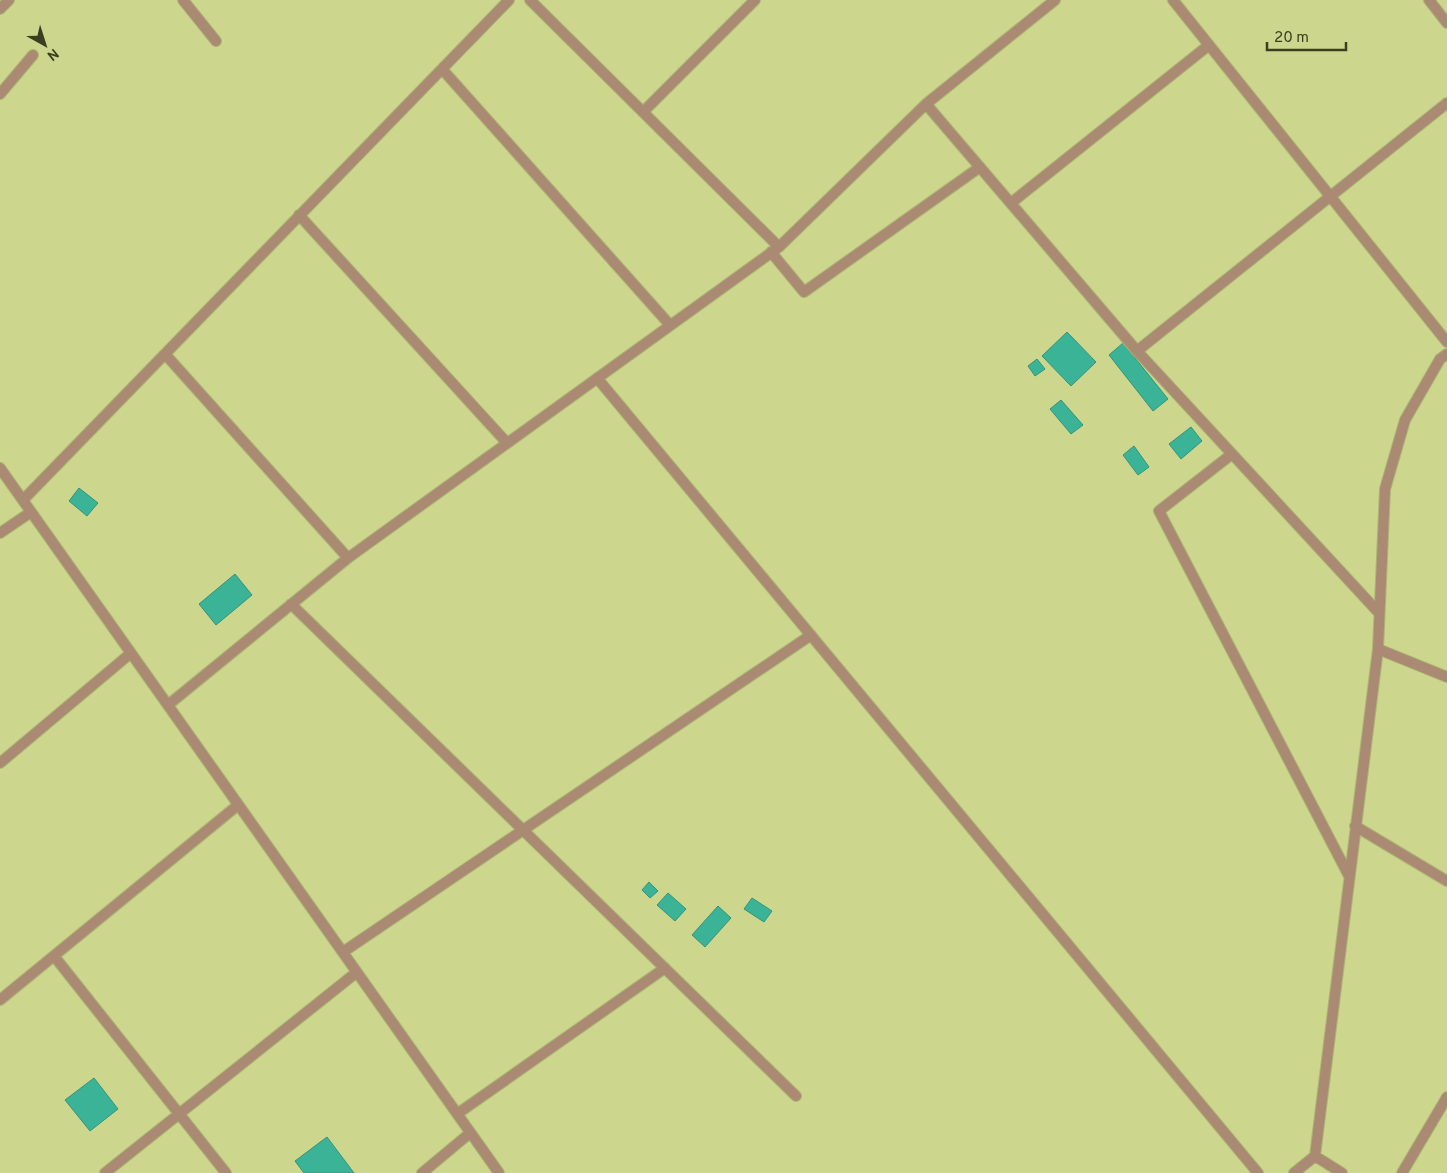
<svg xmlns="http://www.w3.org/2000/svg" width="1447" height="1173" font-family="Overpass,sans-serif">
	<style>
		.building { fill: #3bb397; stroke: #33937d }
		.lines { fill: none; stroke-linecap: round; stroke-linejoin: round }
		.street-casing { stroke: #adb575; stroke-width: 12 }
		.street { stroke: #ab8a74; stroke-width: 10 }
	</style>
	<rect width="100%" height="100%" fill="#cdd68d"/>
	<path class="building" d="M1067,332L1096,362L1071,386L1042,356Z
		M1123,343L1168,399L1153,411L1109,355Z
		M1037,359L1045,369L1035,376L1028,366Z
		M1061,400L1083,425L1071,434L1050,409Z
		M1191,427L1202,441L1181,459L1169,444Z
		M1134,446L1149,467L1138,475L1123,455Z
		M79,488L98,503L87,516L69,501Z
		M235,574L252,595L216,625L199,604Z
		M649,882L658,891L650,898L642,890Z
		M668,893L686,909L675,921L657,905Z
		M752,898L772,911L764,922L744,909Z
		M718,906L731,918L705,947L692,935Z
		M94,1078L118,1109L90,1131L65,1100Z
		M327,1137L354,1173H304L295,1161Z"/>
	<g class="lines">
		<g class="street-casing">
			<path id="street" d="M183,0L216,41
				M530,0L779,247
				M1173,0L1447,342
				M1429,0L1447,23
				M0,9L9,0
				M442,69L670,325
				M0,94L33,55
				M926,104L1137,351L1379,613
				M643,112L755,0
				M1011,203L1209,45
				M299,215L507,443
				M771,252L804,292L980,167
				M1137,351L1447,103
				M165,354L348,558
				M597,378L1258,1173
				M1232,454L1159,511L1349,876
				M0,468L499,1173
				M23,500L509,0
				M0,533L31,512
				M291,604L796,1096
				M1378,649L1447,677
				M168,705L348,558L779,247L926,104L1055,0
				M0,763L131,653
				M1355,826L1447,881
				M343,952L811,635
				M54,956L226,1173
				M0,1000L238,805
				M457,1114L665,968
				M1315,1156L1342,1173
				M105,1173L357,972
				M422,1173L470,1133
				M1294,1173L1315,1156L1378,649L1385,489L1405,420L1440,359L1447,354
				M1402,1173L1447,1097"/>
		</g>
		<use href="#street" class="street"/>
	</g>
	<g transform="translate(45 45) rotate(141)" stroke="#cdd68d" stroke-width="4" paint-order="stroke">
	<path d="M0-4L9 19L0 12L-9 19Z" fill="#3b3f21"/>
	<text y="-8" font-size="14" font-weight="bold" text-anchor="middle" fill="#3b3f21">N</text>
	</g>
	<path d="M1267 42v8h79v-8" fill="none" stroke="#3b3f21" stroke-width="2.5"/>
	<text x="1274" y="42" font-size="15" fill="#3b3f21" stroke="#cdd68d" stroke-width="4" paint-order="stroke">20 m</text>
</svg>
